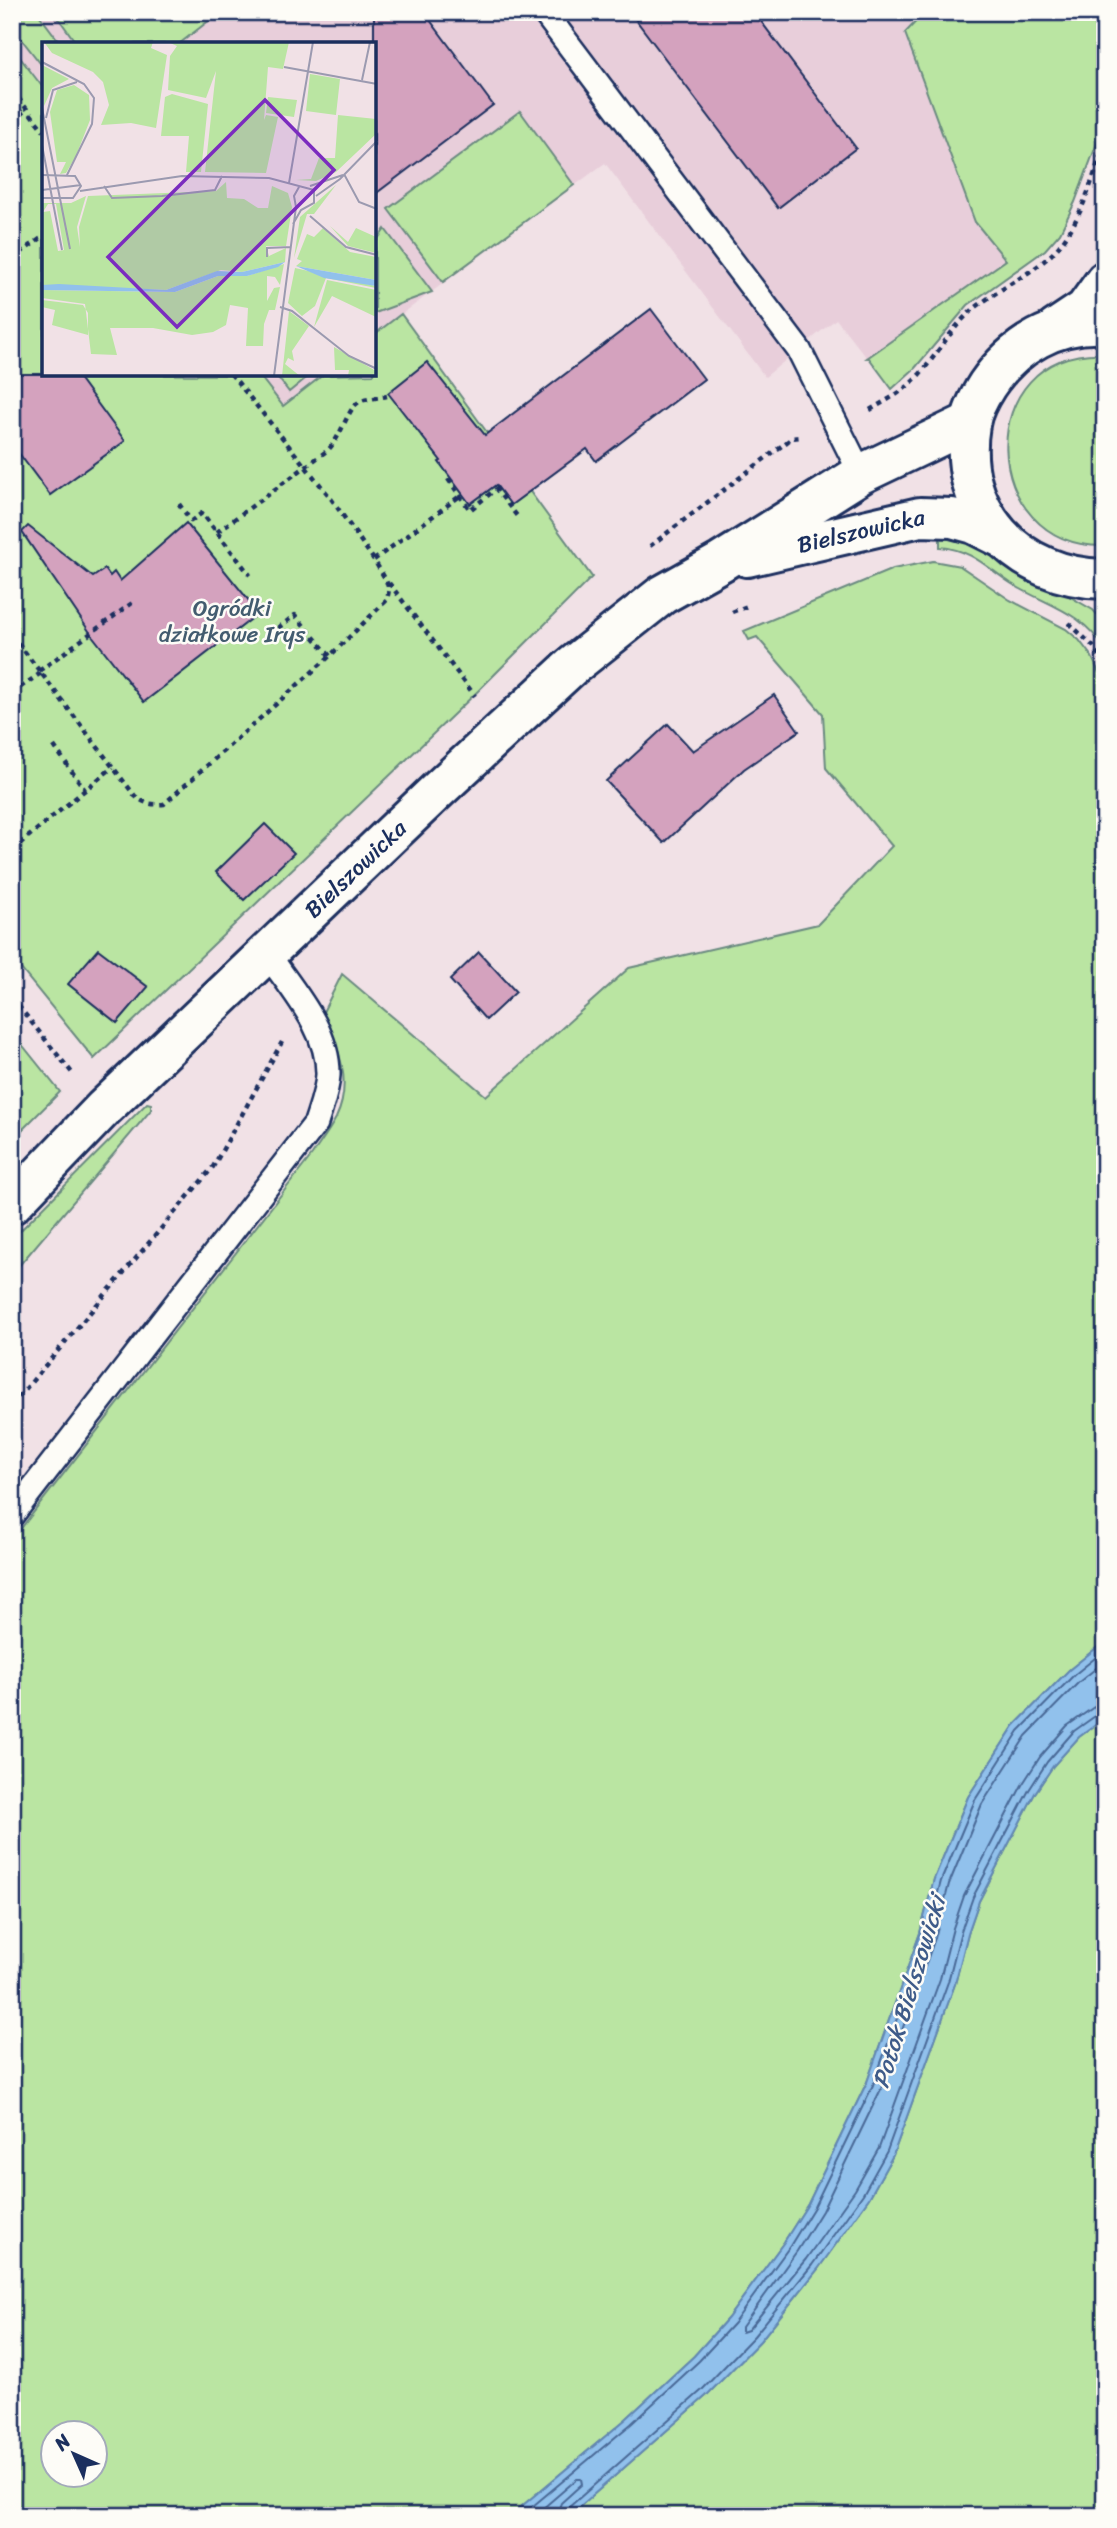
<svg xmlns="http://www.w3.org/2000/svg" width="1117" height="2528" font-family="Sriracha,sans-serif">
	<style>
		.built { fill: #e8ceda }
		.green { fill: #bae5a2; stroke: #6a8a80; stroke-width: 2; fill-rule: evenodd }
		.water { fill: #91c1ec; stroke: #6287b3; stroke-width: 2 }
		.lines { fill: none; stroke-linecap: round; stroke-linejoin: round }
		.shore { stroke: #4a6997; stroke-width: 2 }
		.building { fill: #d4a2be; stroke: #1b2f5e; stroke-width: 2 }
		.lane-casing { stroke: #1b2f5e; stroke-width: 28 }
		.secondary-casing { stroke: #1b2f5e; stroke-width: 44 }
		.path { stroke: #1b2f5e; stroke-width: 4.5; stroke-dasharray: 5 5; stroke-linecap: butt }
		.lane { stroke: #fdfcf7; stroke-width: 23 }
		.secondary { stroke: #fdfcf7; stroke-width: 38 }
		.labels { text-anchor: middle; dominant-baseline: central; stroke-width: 5; stroke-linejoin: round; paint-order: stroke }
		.street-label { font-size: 23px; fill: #1b2f5e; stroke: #fdfcf7 }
		.park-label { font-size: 23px; fill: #435c6f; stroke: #fdfcf7 }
		.water-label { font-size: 24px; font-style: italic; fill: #3e5b89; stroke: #fdfcf7 }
		.inset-road { fill: none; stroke: #9b9ab0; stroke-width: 2 }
		.view { fill: #7b2cbf; fill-opacity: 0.15; stroke: #7b2cbf; stroke-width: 3.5 }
		.inset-edge { fill: none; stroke: #1b2f5e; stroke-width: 3.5 }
	</style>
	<rect width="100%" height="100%" fill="#f1e1e6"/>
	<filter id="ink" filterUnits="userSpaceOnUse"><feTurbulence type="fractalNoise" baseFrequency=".0143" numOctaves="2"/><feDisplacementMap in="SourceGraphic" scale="14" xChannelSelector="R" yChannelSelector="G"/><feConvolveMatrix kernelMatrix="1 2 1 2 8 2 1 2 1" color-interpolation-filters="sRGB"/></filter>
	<g filter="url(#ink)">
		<path class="built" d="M12,12H925L905,33L975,222L1007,260L867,358L836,319L765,377L605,163L375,334L374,44H44V89L12,47Z
			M259,375H323L283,406Z"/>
		<path class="green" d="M12,12H37L61,44H44V68L12,27Z
			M54,12H220L179,44H77Z
			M925,12H1105V122L1075,202L1060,233L1045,250L968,305L915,368L892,389L869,358H867L1006,260L975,222L905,33Z
			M12,47L44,89V374L259,375L283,406L323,375L374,374L375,334L401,314L592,577L478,691L94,1059L12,958Z
			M520,111L574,185L443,282L388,209Z
			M385,229L432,292L375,313V243Z
			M1105,354V546C978,549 969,348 1105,354Z
			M311,374L289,392L276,375V374Z
			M940,531L963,535L1093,610L1105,623V650C1082,611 1048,606 1012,584C986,567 973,550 940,547Z
			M933,561L960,566L1010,600L1066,629L1079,640L1092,657L1105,686V1641L1069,1670L1014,1726L968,1797L934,1879L920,1933L867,2082L808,2204L784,2242L728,2318L694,2356L626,2419L510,2516H12V1540L312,1155C320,1143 329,1131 336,1118C353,1083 339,1046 322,1014L342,974L486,1096L629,968L818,924L892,846L826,768L823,714L757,637L749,640L744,631L893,569ZM52,2434H94V2476H52Z
			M12,1032L60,1092L12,1140Z
			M147,1103L151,1104V1110L12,1274V1239Z
			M1105,1718V2516H569L706,2396L760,2341L818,2269L869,2198L893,2155L955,1984L968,1933L979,1901L1035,1793L1053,1766L1079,1737Z"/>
		<path class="water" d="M1105,1641V1718L1079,1737L1053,1766L1035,1793L979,1901L968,1933L955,1984L893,2155L869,2198L818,2269L760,2341L706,2396L569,2516H510L626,2419L694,2356L728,2318L784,2242L808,2204L867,2082L920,1933L934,1879L968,1797L1014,1726L1069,1670Z"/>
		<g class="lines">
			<path class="shore" d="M1105,1661L1079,1682L1026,1736L982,1804L949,1884L935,1938L881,2089L822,2211L797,2251L742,2327V2332L748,2330L806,2259L855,2190L879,2148L940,1979L953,1928L964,1896L1022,1785L1040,1757L1067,1726L1094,1707L1105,1704
				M521,2516L631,2424L699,2361L734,2323L790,2246L814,2207L873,2085L927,1935L941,1881L975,1800L1019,1731L1074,1675L1105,1650
				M534,2516L577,2479H581L582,2484L561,2503L556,2516
				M565,2516L568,2508L701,2391L754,2336L812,2265L863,2194L887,2151L948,1982L961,1931L973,1897L1029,1790L1047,1762L1074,1731L1098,1714L1105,1713"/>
		</g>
		<path class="building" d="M374,12H424L493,105L374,195Z
			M630,12H754L856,148L778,208Z
			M651,309L704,379L596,461L587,449L511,505L496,485L470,504L439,462L441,461L388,393L427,362L485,435Z
			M12,374H76L125,441L50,495L12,444Z
			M186,523L259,613L144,702L91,634L22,532L28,526L93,577L105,569L110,576L114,572L120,581Z
			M774,695L799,731L744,769L664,843L606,781L668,724L693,751Z
			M265,824L294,853L244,900L216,872Z
			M98,949L148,987L117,1023L68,984Z
			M479,952L516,992L486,1020L450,980Z"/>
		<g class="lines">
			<g class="lane-casing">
				<path id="lane" d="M544,12L799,350L861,474
					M12,1515L316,1123C321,1107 327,1092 328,1075C329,1029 291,989 267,953"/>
			</g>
			<g class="secondary-casing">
				<g id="secondary">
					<path d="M1105,324C1056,321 1014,345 987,385C980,396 972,411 970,424C955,512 1018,578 1105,579"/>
					<path d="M1055,329L1085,309L1105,281"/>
					<path id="s1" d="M747,557L920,517L952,518L974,524L1000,537"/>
					<path id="s2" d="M12,1204L104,1108L439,789L571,667L662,595L721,562L861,474L970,422"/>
				</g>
			</g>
			<path class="path" d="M12,90L44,131
				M12,121L27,109
				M12,259L44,236
				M870,410C883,402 898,395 910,384C932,364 946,335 968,314C994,290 1029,277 1054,252C1081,223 1093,178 1105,141
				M448,479L470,510L496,489L517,516
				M179,504L191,521L202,513L250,575
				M217,532L328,450C342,436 347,409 359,402C368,398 378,398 387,396
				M650,546L792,438L801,437
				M374,560L460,496
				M389,583L475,696
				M732,612L750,605
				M1069,623L1094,647L1105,666
				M278,628L295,615L330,656
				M12,635L135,796C145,804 152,805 164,804L330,656L387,600L389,590L386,580L374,560L330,497L231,374
				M39,671L135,601
				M12,693L41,673
				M54,746L85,790
				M12,850L113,767
				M12,998L73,1074
				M12,1405L213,1167L282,1042"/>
			<use href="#lane" class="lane"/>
			<use href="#secondary" class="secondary"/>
		</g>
	</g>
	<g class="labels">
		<g class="street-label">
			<text stroke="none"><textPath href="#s1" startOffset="117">Bielszowicka</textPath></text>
			<text stroke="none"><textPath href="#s2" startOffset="480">Bielszowicka</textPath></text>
		</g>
		<g class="park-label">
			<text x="232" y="608">Ogródki<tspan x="232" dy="26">działkowe Irys</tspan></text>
		</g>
		<g class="water-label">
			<text transform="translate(909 1992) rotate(-73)">Potok Bielszowicki</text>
		</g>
	</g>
	<g transform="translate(42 42)">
		<rect width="334" height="334" fill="#f1e1e6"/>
		<path d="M2,0H111L109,6L125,13L114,86L89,81L59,83L67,63L61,40L51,30L10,11ZM126,0H247L241,27L226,25L222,78L224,73L236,75L224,131L163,130L174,29L164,56L126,48L128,14L135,4ZM0,23L27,37L10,46L2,64ZM268,32L298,37L294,73L264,69ZM32,43L47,53L48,78L34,114L24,131L18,132L24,120H15L8,70L15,48ZM130,52L166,62L159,130H144L147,94H119L123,55ZM226,55L255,58L252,75L224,71ZM296,73L334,77V92L294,130L274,139L254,138L269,137L277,116H293ZM184,140L185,156L202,157L216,166H226L230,144L246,151L250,165L244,204H224L227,214L244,206L243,220L200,230L179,228L124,248L0,243V161H29L44,154L35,185L38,205L37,185L46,154L174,149ZM6,162H14L22,208L16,209L8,169L1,170ZM294,143L272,172H265L252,216L258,175ZM288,184L306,200L314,186L334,195V211L306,204ZM281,186L308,210L334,215V238L254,224L260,219L255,217L265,192L272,195ZM242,222L238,243L233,235L225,234V259L232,246L238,245L233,268H227L222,282L221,304H204L206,266L188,263L184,283L171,290L150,293L111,286H68L75,313L49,312L43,262L0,256V248L133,250L176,234H205ZM253,226L334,244V246L284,236L273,264L260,274L246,261ZM285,238L334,248V275L290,254L272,285ZM0,258L41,263L46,271V293L10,283L13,268L0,265ZM247,269L267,284L250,309L252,319L246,316L243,322L258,334H240ZM292,305L334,329V334H306L307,328H293Z" fill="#bae5a2" fill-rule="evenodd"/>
		<path d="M243,220L236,225L205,234H176L133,250L0,248V243L17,242L124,248L175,229L200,230ZM254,224L334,238V244L282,236Z" fill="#91c1ec"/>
		<path class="inset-road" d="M0,20L42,42L52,56L50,82L25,133M242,25L335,42M320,38L328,0M0,66L28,207M4,76L11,48L35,40M0,103L20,208M302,132L317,160L335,167M0,133L33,134L39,144L31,156H0M247,141L271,0M62,144L70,156L120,154L173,148L180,134M268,144L301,133M0,148L39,143M38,149L140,134L227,136L272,148V161L259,168L251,182M274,154L298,137L335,99M268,174L304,205L335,213M225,215V206L249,205M238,265L250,269L307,314L335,327M232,334L254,165L252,154L257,145"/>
		<path class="view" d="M223,58L292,128L135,285L66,215Z"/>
		<rect width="334" height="334" class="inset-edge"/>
	</g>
	<rect width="1117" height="2528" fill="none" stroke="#fdfcf7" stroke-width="42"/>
	<rect x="21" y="21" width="1075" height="2486" fill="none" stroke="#1b2f5e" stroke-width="2.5" filter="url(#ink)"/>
	<g transform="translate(74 2454) rotate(315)"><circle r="33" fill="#fdfcf7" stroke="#a3aaba" stroke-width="2"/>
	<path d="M0-5L12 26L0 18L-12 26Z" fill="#1b2f5e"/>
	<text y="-10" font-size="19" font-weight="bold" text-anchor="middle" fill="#1b2f5e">N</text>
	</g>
</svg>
